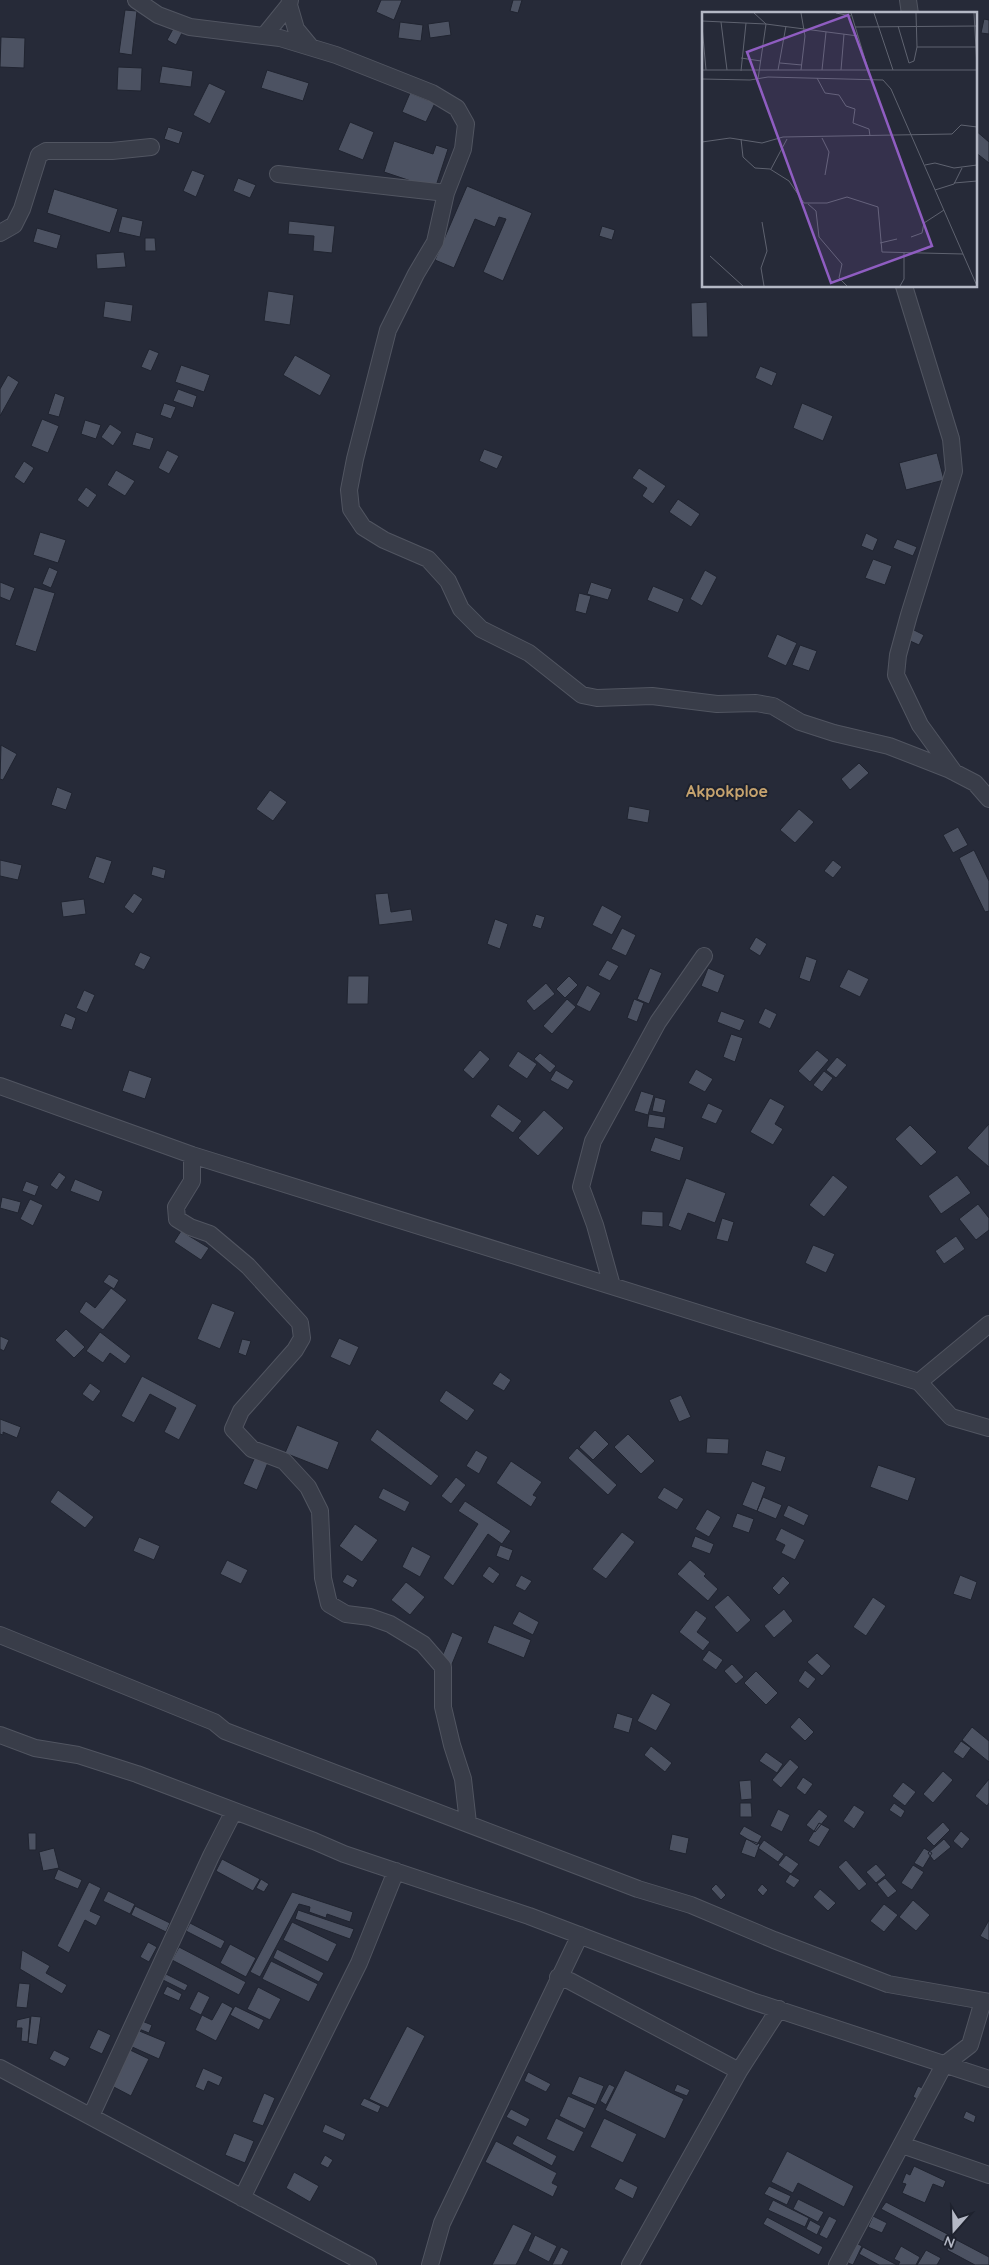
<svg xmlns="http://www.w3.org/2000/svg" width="989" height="2265" font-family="Quicksand,sans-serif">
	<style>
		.building { fill: #4c5262; stroke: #202430 }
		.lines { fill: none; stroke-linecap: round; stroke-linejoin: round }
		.minor-casing { stroke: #515561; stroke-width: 18 }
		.minor { stroke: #393d49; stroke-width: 16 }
		.labels { text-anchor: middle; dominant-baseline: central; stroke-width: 4; stroke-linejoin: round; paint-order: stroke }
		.quarter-label { font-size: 16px; font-weight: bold; fill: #c6a36e; stroke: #1e222e }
		.inset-road { fill: none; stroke: #5f6370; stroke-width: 1 }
		.view { fill: #8f5dc1; fill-opacity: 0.15; stroke: #8f5dc1; stroke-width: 2.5 }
		.inset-edge { fill: none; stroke: #b4b8c5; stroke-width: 2.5 }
	</style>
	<rect width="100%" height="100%" fill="#262a38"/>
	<path class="building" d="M381,0H402L394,20L376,12Z
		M513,0H522L518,13L510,11Z
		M125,10L137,11L132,55L119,53Z
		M984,19L989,20V34L981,33Z
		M449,21L451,35L430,38L428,24Z
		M400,22L423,25L421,41L398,38Z
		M173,29L182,33L176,45L167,40Z
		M1,37L25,38L24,68L0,67Z
		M162,66L193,71L191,87L159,83Z
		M118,67L142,68L141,91L117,90Z
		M267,70L309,83L303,101L261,88Z
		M209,83L226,91L210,124L193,115Z
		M410,93L435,103L426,122L402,112Z
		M350,122L374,132L363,160L338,150Z
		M168,127L183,132L179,144L164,139Z
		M975,130L989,142V163L975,152Z
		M394,141L433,154L436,145L448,149L435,189L384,172Z
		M192,170L205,175L196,197L183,191Z
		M238,178L256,185L250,198L233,191Z
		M467,186L532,213L503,281L483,272L506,219L499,217L495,227L475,219L454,268L435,260Z
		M54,189L118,209L110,233L47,213Z
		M122,216L143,221L140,237L118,232Z
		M289,221L335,226L332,253L313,251L314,236L288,234Z
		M602,226L615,230L612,240L599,236Z
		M37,228L61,235L57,249L33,242Z
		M145,238H155L156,251H145Z
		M124,252L126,267L97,269L96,254Z
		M268,291L294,295L290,325L264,321Z
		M105,301L133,305L131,322L103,317Z
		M707,302L708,337H692L691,303Z
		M149,349L159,353L151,371L141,367Z
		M295,355L331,375L320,396L283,375Z
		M181,365L210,375L204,392L175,382Z
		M760,366L777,373L772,386L755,378Z
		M8,375L19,382L0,416V389Z
		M178,389L197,396L193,408L173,401Z
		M55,393L65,397L59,417L48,414Z
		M164,403L176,407L171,419L160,415Z
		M802,403L833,416L823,441L793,428Z
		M42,419L59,426L48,453L31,446Z
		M85,420L101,425L96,439L81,434Z
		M110,424L122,432L113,446L101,437Z
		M136,432L154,438L150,450L132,445Z
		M484,449L503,456L497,469L479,461Z
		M167,450L179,456L169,474L158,468Z
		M937,453L944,480L906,490L899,463Z
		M24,461L34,468L24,484L14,477Z
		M639,468L666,486L653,504L642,496L647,488L632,478Z
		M116,470L135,481L125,496L107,485Z
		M86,487L97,495L88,508L77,500Z
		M678,499L700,514L691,527L669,512Z
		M40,532L66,540L58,563L33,555Z
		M866,533L878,539L873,551L861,546Z
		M897,539L917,547L913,556L893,548Z
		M873,559L892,566L885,585L865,578Z
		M49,567L58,571L51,588L42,584Z
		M705,570L717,577L702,606L690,599Z
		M0,582L15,588L10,601L0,597Z
		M591,582L612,589L608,600L587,594Z
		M653,586L684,599L678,613L647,600Z
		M34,587L55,593L36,652L15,645Z
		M579,593L591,596L586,614L575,611Z
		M912,629L924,635L919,645L908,640Z
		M777,634L797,643L786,666L767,657Z
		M800,645L817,651L809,671L792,665Z
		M1,745L17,754L3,780L0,779Z
		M859,763L869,773L850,790L841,779Z
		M57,787L72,793L66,810L51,805Z
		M270,790L287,802L273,821L256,809Z
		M629,806L650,810L648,823L627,819Z
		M799,809L814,822L795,843L780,830Z
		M958,827L968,845L953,853L943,835Z
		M974,850L989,881V911L985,912L959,858Z
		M96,856L112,861L104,884L88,878Z
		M0,860L22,865L18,880L0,876Z
		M833,860L842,867L833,878L824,871Z
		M153,866L166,870L164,879L151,875Z
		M134,893L143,899L133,914L124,907Z
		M388,893L391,912L411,909L413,921L379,925L375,894Z
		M84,899L86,914L63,917L61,902Z
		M602,905L622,916L612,935L592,925Z
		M536,914L545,917L541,929L532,926Z
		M495,919L508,924L500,949L487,944Z
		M622,928L636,935L626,956L611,949Z
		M756,937L767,944L760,956L749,949Z
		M140,952L151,957L144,970L134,965Z
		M806,956L817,960L810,982L799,978Z
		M607,960L619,966L610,981L598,975Z
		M650,968L662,973L649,1004L637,999Z
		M708,968L725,975L718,993L701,986Z
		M848,969L869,979L860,997L839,987Z
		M348,976H369L368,1004H347Z
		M569,976L578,985L565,998L556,989Z
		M546,983L555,994L534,1011L526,1001Z
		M587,985L601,993L590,1012L576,1005Z
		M84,990L95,995L87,1013L76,1008Z
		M567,999L576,1007L552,1034L543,1026Z
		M634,999L644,1003L637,1022L627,1018Z
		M765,1008L777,1014L770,1029L758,1023Z
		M721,1011L745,1020L740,1031L717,1022Z
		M65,1013L76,1018L72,1030L60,1026Z
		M731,1034L743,1038L735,1062L723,1057Z
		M480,1050L490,1059L473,1079L463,1070Z
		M817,1050L829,1060L810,1082L798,1071Z
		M518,1051L537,1064L527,1079L508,1066Z
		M540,1053L556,1066L550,1073L534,1059Z
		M837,1057L847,1065L836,1078L826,1070Z
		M696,1069L713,1079L705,1092L688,1083Z
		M129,1070L152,1078L145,1099L122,1091Z
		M556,1070L574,1081L568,1090L550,1080Z
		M824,1071L833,1078L822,1092L813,1085Z
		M641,1091L654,1095L648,1115L634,1111Z
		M655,1097L666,1100L663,1113L652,1111Z
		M770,1098L785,1106L775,1124L783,1129L773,1145L750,1132Z
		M708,1103L723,1110L716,1124L701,1118Z
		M498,1104L522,1121L513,1133L490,1116Z
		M544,1110L564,1128L538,1156L518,1138Z
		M649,1114L666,1117L664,1129L647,1127Z
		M989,1124V1167L967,1148Z
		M910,1125L937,1152L921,1166L895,1139Z
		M655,1137L684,1147L680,1161L650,1151Z
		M59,1172L66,1177L57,1190L50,1185Z
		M833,1175L848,1187L824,1217L809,1205Z
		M957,1175L971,1193L941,1214L928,1196Z
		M686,1178L726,1193L715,1223L688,1213L681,1231L668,1226Z
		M75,1179L103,1191L99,1202L70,1191Z
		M26,1181L39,1186L35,1196L22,1191Z
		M2,1197L21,1202L18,1213L0,1208Z
		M30,1199L43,1205L33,1226L20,1219Z
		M978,1204L989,1218V1230L976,1240L959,1219Z
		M642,1211L663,1212V1227L641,1225Z
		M722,1218L734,1222L728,1242L716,1239Z
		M181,1231L209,1248L201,1260L174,1242Z
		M956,1236L965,1249L944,1264L935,1251Z
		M813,1245L835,1254L826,1273L805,1263Z
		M109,1274L119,1280L114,1289L103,1282Z
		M111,1288L127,1300L103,1330L79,1312L86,1301L95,1308Z
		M212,1303L235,1312L220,1349L197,1339Z
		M66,1329L85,1347L74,1358L55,1340Z
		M100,1332L131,1356L125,1364L110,1353L103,1363L86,1351Z
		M0,1336L9,1340L4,1351L0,1349Z
		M339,1338L359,1347L350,1366L330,1357Z
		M242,1339L251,1341L246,1356L238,1353Z
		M500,1372L511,1380L504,1391L492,1384Z
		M142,1376L197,1405L179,1440L164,1432L176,1408L150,1394L134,1423L121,1416Z
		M90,1383L101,1391L93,1402L82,1394Z
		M446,1390L475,1410L467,1421L439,1401Z
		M681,1395L691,1417L679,1422L669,1400Z
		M0,1419L21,1427L17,1438L3,1432V1435L0,1434Z
		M297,1425L339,1442L328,1470L285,1453Z
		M377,1429L439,1476L431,1486L370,1440Z
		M595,1430L609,1444L593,1460L579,1447Z
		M628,1434L655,1461L641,1474L614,1447Z
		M707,1438L729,1439L728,1454L706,1453Z
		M577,1448L617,1485L608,1495L568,1458Z
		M258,1450L271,1455L257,1490L243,1484Z
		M476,1450L488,1457L479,1474L466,1466Z
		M766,1450L786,1457L781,1472L761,1465Z
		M511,1461L542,1482L533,1495L537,1497L531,1507L496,1483Z
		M878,1465L916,1478L908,1501L870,1487Z
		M456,1477L466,1485L451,1504L441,1496Z
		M752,1481L766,1487L757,1511L742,1505Z
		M664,1487L684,1499L677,1510L657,1498Z
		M383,1488L410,1502L405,1512L378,1498Z
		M58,1490L94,1517L85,1528L50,1502Z
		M763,1497L782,1505L776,1519L757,1511Z
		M465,1501L511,1531L502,1544L488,1534L453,1586L443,1578L478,1524L458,1511Z
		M788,1505L809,1515L804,1526L783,1516Z
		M707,1509L721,1517L709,1537L695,1529Z
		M737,1513L754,1519L749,1533L732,1527Z
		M355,1524L378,1540L362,1562L339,1546Z
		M781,1528L805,1540L795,1560L781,1553L785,1545L775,1540Z
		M622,1532L635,1542L606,1579L592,1569Z
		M695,1536L714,1544L710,1554L691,1547Z
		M139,1537L160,1546L154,1560L133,1551Z
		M500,1545L513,1550L509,1561L496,1556Z
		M412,1546L431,1556L420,1577L402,1567Z
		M227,1560L248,1570L241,1584L220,1574Z
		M690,1560L706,1574L704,1576L718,1589L708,1601L677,1574Z
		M489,1566L500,1574L493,1584L482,1576Z
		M347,1574L358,1580L353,1588L342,1582Z
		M521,1575L532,1581L525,1591L515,1586Z
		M960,1575L977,1582L971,1600L953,1594Z
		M783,1576L790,1583L779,1595L772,1588Z
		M406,1582L425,1597L410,1615L391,1600Z
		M728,1595L751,1620L737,1633L714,1607Z
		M873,1597L886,1606L866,1636L853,1627Z
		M784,1609L793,1621L774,1638L764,1626Z
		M696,1610L707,1618L697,1632L710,1642L703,1651L679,1632Z
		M519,1611L539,1622L533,1635L512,1624Z
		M494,1625L531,1640L524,1658L487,1643Z
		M452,1632L463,1637L450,1669L439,1664Z
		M709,1650L723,1660L716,1670L702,1660Z
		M817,1653L831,1666L822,1676L807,1662Z
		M732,1664L744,1677L736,1684L724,1671Z
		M805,1670L816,1679L808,1689L798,1681Z
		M756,1671L778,1693L766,1705L744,1683Z
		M652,1693L671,1704L656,1731L637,1721Z
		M617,1713L633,1718L629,1733L613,1728Z
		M799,1717L814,1732L805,1741L790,1727Z
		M972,1727L989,1741V1762L962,1740Z
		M961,1741L971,1748L963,1759L953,1752Z
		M651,1746L672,1763L665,1772L644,1755Z
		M766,1752L783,1764L777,1773L759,1761Z
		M790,1759L799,1767L781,1788L772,1780Z
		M943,1771L953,1780L933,1803L923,1794Z
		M803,1777L813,1784L805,1795L796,1788Z
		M989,1779V1803L987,1806L975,1796Z
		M751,1780L752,1799L741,1800L739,1781Z
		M903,1782L916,1792L905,1806L892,1796Z
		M740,1803H751L752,1817H740Z
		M894,1803L905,1811L901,1818L889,1810Z
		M854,1805L865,1812L854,1829L843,1821Z
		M778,1809L790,1815L782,1832L770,1826Z
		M819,1809L828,1816L815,1832L806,1825Z
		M943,1822L950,1830L934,1846L926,1838Z
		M819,1823L830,1829L819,1847L808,1841Z
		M744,1826L762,1836L757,1845L739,1834Z
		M961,1831L970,1839L962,1849L953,1841Z
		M28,1833H36V1850H29Z
		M672,1834L689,1838L686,1854L669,1850Z
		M746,1839L760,1844L755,1858L741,1853Z
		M944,1839L951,1847L934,1861L928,1853Z
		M764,1840L784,1854L778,1862L758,1848Z
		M54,1848L59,1868L43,1871L39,1852Z
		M924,1848L932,1853L923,1868L914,1863Z
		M786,1855L799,1864L791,1874L778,1865Z
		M222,1859L260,1879L253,1891L216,1871Z
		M846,1860L867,1884L859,1891L838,1867Z
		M876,1864L886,1875L876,1883L866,1872Z
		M913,1865L924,1872L912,1890L901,1883Z
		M58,1869L82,1880L78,1889L54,1879Z
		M790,1874L800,1880L794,1888L785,1882Z
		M885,1878L897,1891L888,1898L877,1884Z
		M261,1879L269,1884L264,1892L256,1888Z
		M89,1882L101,1888L90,1911L101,1916L96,1926L85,1920L69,1953L57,1946Z
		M716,1884L726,1895L721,1900L711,1889Z
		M762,1884L768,1890L763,1896L757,1890Z
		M820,1889L836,1903L828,1911L813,1897Z
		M108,1891L135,1904L130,1914L103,1901Z
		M292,1892L353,1912L350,1922L327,1914L326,1918L309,1912L310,1907L299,1904L260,1977L250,1972Z
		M913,1900L930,1915L916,1931L899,1917Z
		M884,1904L898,1915L884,1932L870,1921Z
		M135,1906L170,1923L166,1932L131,1915Z
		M298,1910L354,1929L350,1939L295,1919Z
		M989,1920V1941L980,1936Z
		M292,1922L337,1944L328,1962L283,1940Z
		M190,1923L225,1941L221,1949L186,1931Z
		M148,1942L157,1947L149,1962L140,1957Z
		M230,1944L256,1958L246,1977L220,1963Z
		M179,1947L246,1982L239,1995L172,1960Z
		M277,1949L324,1973L319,1982L273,1958Z
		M22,1950L50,1966L46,1973L67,1985L62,1994L20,1969Z
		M271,1961L318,1984L309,2002L262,1979Z
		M166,1974L188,1985L185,1991L163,1980Z
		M19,1983L30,1984L27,2008L16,2007Z
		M167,1986L182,1994L179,2001L163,1994Z
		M258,1987L281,1999L270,2020L247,2009Z
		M198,1991L210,1997L201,2015L189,2009Z
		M222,2002L233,2008L216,2041L195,2030L202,2015L212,2020Z
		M235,2006L264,2020L259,2030L230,2015Z
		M31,2016L41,2017L37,2045L28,2043Z
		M30,2017L28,2042L21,2041L22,2028H16L17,2020Z
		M142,2021L152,2025L149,2033L139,2029Z
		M407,2026L425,2036L388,2108L369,2099Z
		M98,2029L111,2035L102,2054L89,2048Z
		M137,2030L166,2042L159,2059L130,2046Z
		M128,2049L149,2059L131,2096L110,2085Z
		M54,2050L70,2058L65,2067L49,2059Z
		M203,2068L223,2077L219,2086L208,2081L204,2091L195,2087Z
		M625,2070L684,2099L665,2139L605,2110Z
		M528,2072L551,2084L546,2092L524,2081Z
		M579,2076L604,2086L596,2105L571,2094Z
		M609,2084L615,2087L606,2105L600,2101Z
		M677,2084L690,2090L687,2096L674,2091Z
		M918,2086L928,2091L923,2102L913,2097Z
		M264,2093L275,2098L263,2126L252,2122Z
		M568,2096L595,2108L585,2129L559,2116Z
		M364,2098L381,2106L378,2113L360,2105Z
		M511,2109L530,2119L526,2127L506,2117Z
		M966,2111L976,2116L974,2123L963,2118Z
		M556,2118L584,2132L574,2152L546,2139Z
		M604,2118L637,2134L623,2163L590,2147Z
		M325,2124L346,2134L343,2141L322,2132Z
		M234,2133L254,2141L245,2163L225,2155Z
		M517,2135L557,2156L552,2166L512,2144Z
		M496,2141L557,2173L552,2183L558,2186L553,2197L485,2162Z
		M787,2151L854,2186L844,2207L798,2183L793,2193L771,2182Z
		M325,2155L333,2160L328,2168L320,2164Z
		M914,2166L946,2181L943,2188L933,2184L925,2203L902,2193L906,2184L902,2183L906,2173L910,2175Z
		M294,2172L319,2186L310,2202L286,2188Z
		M620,2178L638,2187L633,2199L614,2189Z
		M769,2186L791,2196L787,2205L764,2194Z
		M798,2199L824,2212L818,2222L793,2209Z
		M773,2200L809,2218L805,2227L768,2210Z
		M886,2202L953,2237L949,2245L881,2209Z
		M829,2216L837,2220L827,2239L819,2235Z
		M873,2216L887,2223L882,2233L868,2227Z
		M767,2217L823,2247L819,2255L763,2224Z
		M810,2220L821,2226L817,2235L806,2229Z
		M513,2224L532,2233L516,2265H492Z
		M535,2235L557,2246L549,2262L528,2251Z
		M953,2238L989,2257V2265H975L947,2250Z
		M856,2243L862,2246L853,2265L848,2263Z
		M901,2246L920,2257L916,2265H898L900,2262L894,2259Z
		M561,2247L569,2251L562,2265H552Z
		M863,2247L897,2265H879L859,2254Z
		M926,2250L941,2258L937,2265H917Z"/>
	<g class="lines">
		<g class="minor-casing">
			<path id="minor" d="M136,0L158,15L190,27L280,38L336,55L432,93L457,108L466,124L463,149L446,193L435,242L416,274L388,330L355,459L349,490L351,509L363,527L384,540L428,559L448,581L461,609L481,629L529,653L582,695L597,698L652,696L717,704L756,703L773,706L800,722L834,733L889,746L948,769L975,783L989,799
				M908,0L910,14
				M289,5L296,29L310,46
				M264,36L289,5L290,0
				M278,174L446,193
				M0,233L14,225L22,209L39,155L46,151H112L151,147
				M904,286L951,439L954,471L909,615L898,655L896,675L920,725L954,772
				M0,1086L192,1155L919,1382L951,1417L989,1428
				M192,1155V1181L176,1207L177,1219L190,1227L210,1234L248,1266L300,1323L302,1338L295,1350L241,1411L233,1429L252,1449L284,1461L308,1487L320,1511L323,1578L329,1604L346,1614L370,1617L390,1624L423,1644L443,1667V1707L452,1745L463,1779L468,1823
				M612,1286L595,1225L581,1187L593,1141L658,1022L704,956
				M919,1382L989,1324
				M0,1635L214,1722L225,1731L638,1889L691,1905L774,1940L888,1984L989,2002
				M0,1735L35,1748L78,1755L137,1774L314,1841L344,1854L529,1916L752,2001L989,2079
				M558,1977L570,1981L739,2071
				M0,2068L368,2265
				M91,2116L211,1856L234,1811
				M902,2145L989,2175
				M242,2198L359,1963L396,1871
				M430,2265L442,2223L580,1935
				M630,2265L739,2071L779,2009
				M837,2265L944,2065L970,2045L983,2001"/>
		</g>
		<use href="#minor" class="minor"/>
	</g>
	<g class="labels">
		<g class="quarter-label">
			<text x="727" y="791">Akpokploe</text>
		</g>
	</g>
	<g transform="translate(702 12)">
		<rect width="275" height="275" fill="#262a38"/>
		<path class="inset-road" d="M52,1L64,12L56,67M134,1L149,4M149,1L166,57M172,1L191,58M214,1L215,35H274M272,1L275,55M0,9L64,12L156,24M19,10L25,58M0,14L4,58M196,14L207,51L212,49L215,35M153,15L275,14M39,46L59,49M78,51L100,53M0,58H275M76,58L84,14M99,58L103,24L99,1M120,58L124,20M139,58L142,22M39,59L44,11M115,66L123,81L137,83L144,94L153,97L151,111L167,117L168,124M0,67L48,68L66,65L181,68L189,77L275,274M120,126L127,140L123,163M39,127L41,145L53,156L68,157L87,169L102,191H125L145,185L176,195L180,240L261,242M0,130L28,126L60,131L81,125L250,122L259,113L275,115M223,153L233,151L252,156L275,153M69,157L85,127M252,171L275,169M233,178L252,172L260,156M106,192L114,199L117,225L140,252L137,266L145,274M60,210L65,239L59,256L62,274M209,225L220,221L222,211L242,198M178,231L195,227M8,244L41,274M198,274L202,267V240"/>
		<path class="view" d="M146,3L230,234L129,271L45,40Z"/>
		<rect width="275" height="275" class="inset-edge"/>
	</g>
	<g transform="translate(954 2230) rotate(200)" stroke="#1e222e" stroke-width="4" paint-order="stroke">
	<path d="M0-4L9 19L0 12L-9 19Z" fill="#b4b8c5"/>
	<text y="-8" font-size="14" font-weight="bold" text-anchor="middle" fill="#b4b8c5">N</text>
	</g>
</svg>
